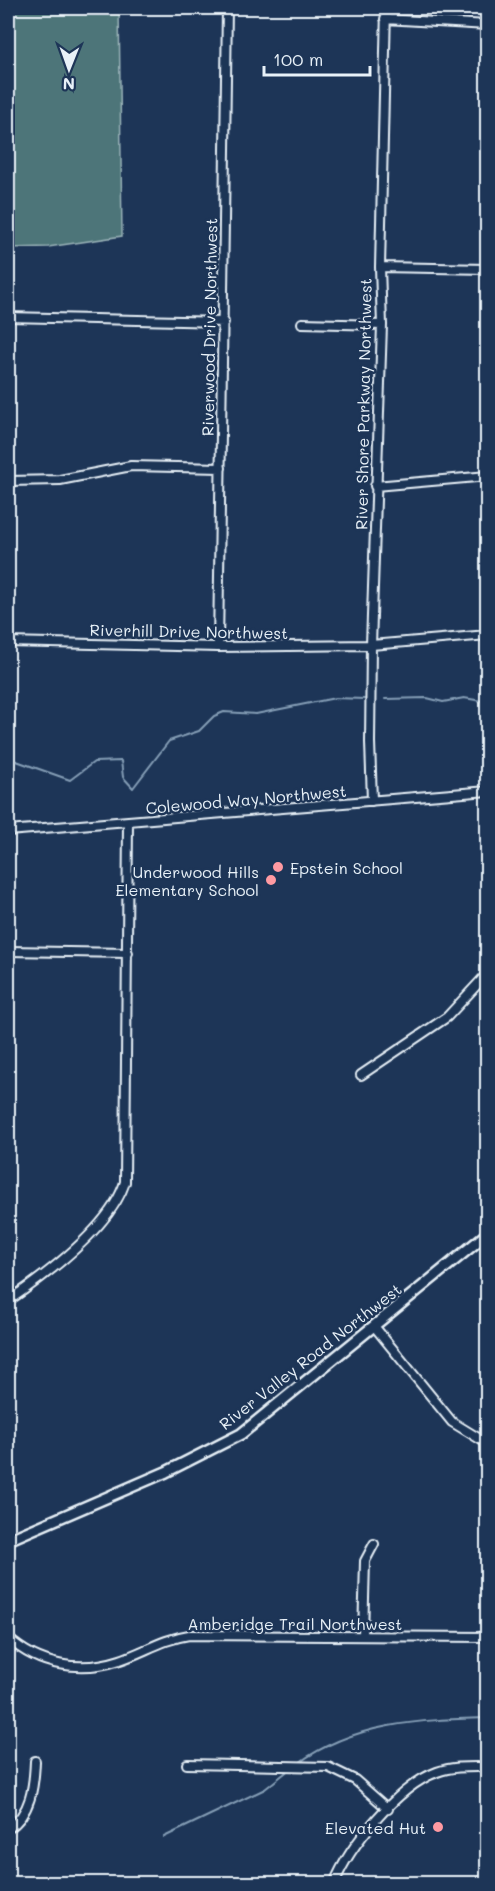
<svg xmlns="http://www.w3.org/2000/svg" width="495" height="1891" font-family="Mali,sans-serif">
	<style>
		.green { fill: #4d7579; stroke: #9ab3b8; stroke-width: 1.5 }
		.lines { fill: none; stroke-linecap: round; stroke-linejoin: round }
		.stream { stroke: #859eb6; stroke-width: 2 }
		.minor-casing { stroke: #e8f1f8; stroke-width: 12 }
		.tertiary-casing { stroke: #e8f1f8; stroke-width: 14 }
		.minor { stroke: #1d3557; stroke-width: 8 }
		.tertiary { stroke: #1d3557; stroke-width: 9 }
		.poi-dot { fill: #ff9aa2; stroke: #1d3557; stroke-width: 2 }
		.labels { text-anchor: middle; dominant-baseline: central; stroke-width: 5; stroke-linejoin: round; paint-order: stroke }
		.street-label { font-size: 16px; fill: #e8f1f8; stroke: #1d3557 }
		.poi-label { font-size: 16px; fill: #e8f1f8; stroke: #1d3557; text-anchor: end }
	</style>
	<rect width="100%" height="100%" fill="#1d3557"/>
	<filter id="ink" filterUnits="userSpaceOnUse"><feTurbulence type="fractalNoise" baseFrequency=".0167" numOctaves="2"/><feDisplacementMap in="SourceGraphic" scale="12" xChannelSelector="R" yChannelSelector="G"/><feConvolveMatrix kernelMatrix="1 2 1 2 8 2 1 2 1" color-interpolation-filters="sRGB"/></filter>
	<g filter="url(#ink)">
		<path class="green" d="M8,8H119L122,236L48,247L8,248Z"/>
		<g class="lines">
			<path class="stream" d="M385,699L427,698L443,702L464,698L488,702
				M8,758L70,780L94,762L121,761L123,777L133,788L169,741L199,731L214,716L224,712L256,714L335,698L364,699
				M297,1764C355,1722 419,1720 488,1718
				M164,1837L265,1789L290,1769"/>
			<g class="minor-casing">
				<path id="minor" d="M385,19L488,25
					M380,267L488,269
					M8,317L224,322
					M302,323L382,325
					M8,481L60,480L131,466L221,468
					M375,486L488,476
					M8,642L218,647L371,645L488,635
					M218,647L227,8
					M372,801L370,742L371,645L382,325L380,267L386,8
					M8,831L488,791
					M8,951L128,953
					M361,1075L447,1017L488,973
					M8,1301C46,1275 111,1227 125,1182L128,823
					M374,1326L452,1422L488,1444
					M363,1636L365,1561L374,1544
					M8,1638C39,1666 80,1673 120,1660C144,1652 163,1639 189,1635L488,1637
					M187,1764L328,1767L355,1780L388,1809
					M8,1829C31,1814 34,1786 35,1761
					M334,1884C349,1846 398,1786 437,1772C453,1766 470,1767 488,1767"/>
			</g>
			<g class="tertiary-casing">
				<path id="tertiary" d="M8,1540L166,1472L241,1434L488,1233"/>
			</g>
			<use href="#minor" class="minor"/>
			<use href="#tertiary" class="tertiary"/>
		</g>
	</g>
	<g class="poi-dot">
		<circle cx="278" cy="867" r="6"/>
		<circle cx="271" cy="880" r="6"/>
		<circle cx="438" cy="1827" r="6"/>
	</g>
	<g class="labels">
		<g class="street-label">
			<text transform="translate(209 327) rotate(-89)">Riverwood Drive Northwest</text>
			<text transform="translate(363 404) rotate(-89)">River Shore Parkway Northwest</text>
			<text transform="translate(189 631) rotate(1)">Riverhill Drive Northwest</text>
			<text transform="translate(246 799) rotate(-5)">Colewood Way Northwest</text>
			<text transform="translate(310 1356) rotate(-38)">River Valley Road Northwest</text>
			<text x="295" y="1623">Amberidge Trail Northwest</text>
		</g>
		<g class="poi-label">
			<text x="290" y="867" text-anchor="start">Epstein School</text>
			<text x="259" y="871">Underwood Hills<tspan x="259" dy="18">Elementary School</tspan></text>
			<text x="426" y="1827">Elevated Hut</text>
		</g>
	</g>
	<rect width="495" height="1891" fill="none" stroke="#1d3557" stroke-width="30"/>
	<rect x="15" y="15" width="465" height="1861" fill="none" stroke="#e8f1f8" stroke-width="2" filter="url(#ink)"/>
	<g transform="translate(69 69) rotate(181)" stroke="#1d3557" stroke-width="4.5" paint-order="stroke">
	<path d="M0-4.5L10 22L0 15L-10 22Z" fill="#e8f1f8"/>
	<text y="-9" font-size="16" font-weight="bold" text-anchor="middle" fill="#e8f1f8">N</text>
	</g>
	<path d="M264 66v9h106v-9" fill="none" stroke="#e8f1f8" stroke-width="3"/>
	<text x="273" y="66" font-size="18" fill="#e8f1f8" stroke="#1d3557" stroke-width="4.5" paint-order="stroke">100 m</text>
</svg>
